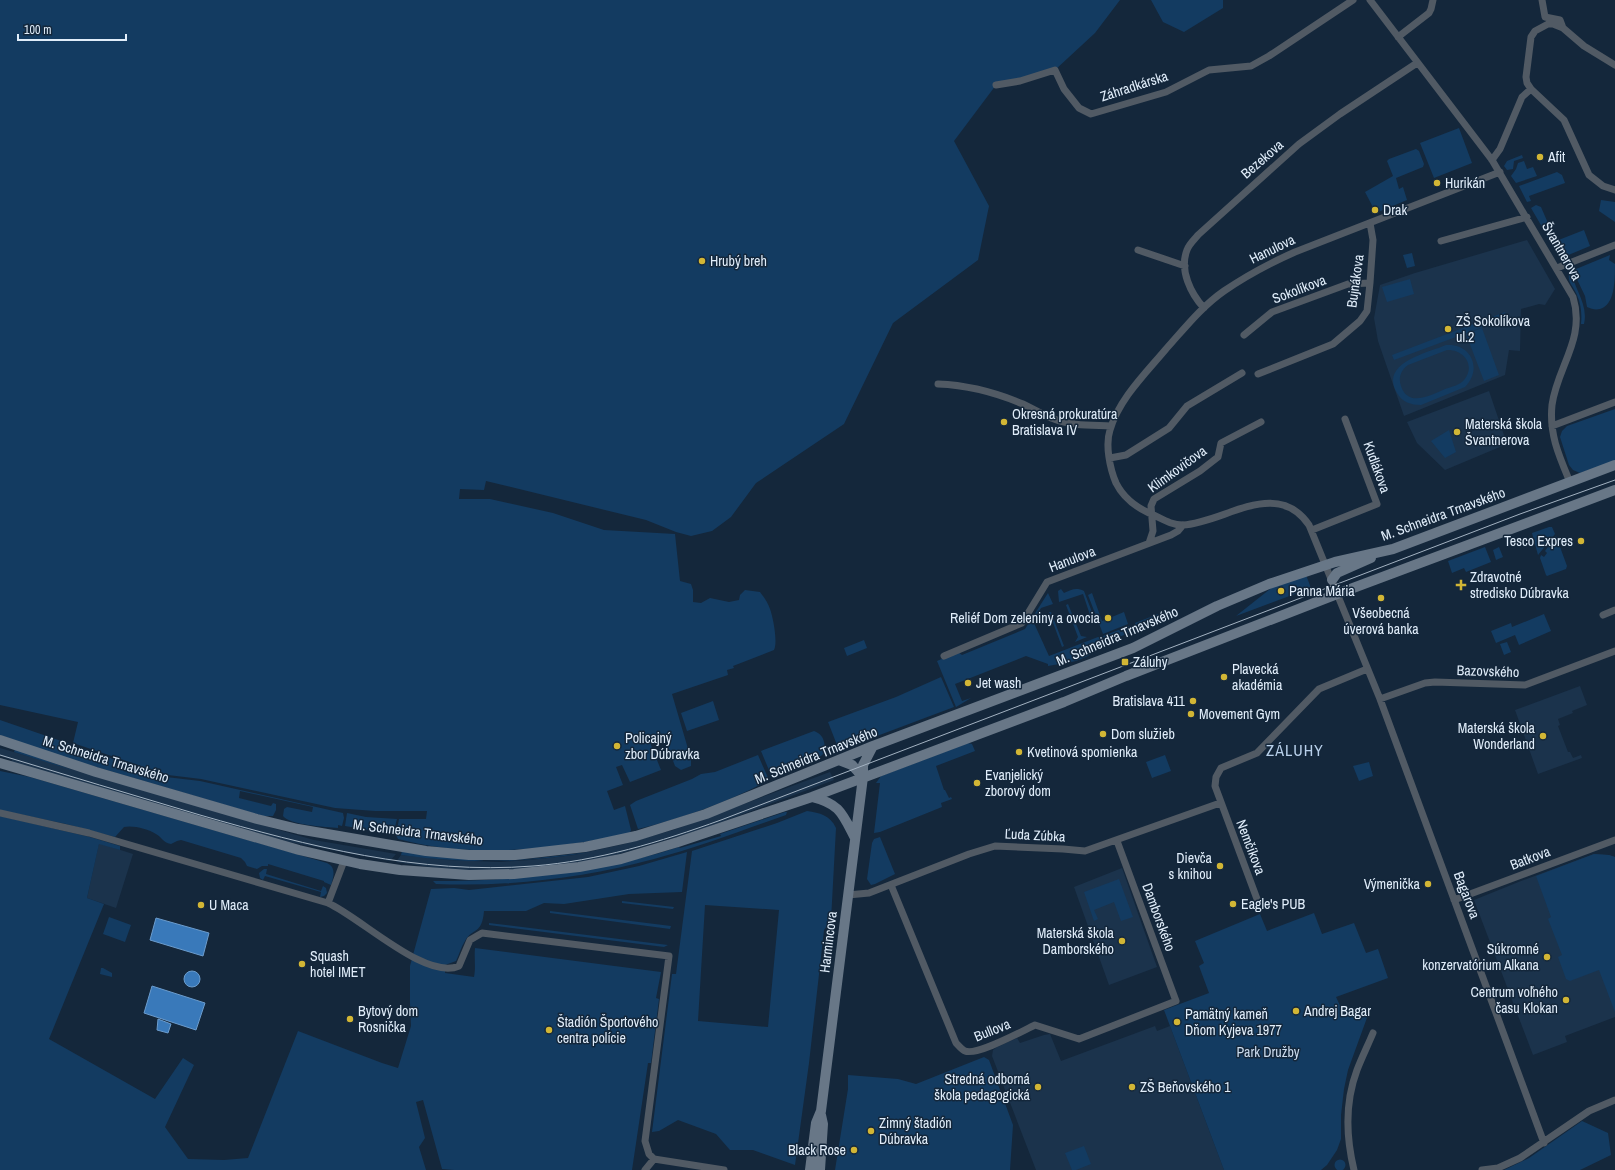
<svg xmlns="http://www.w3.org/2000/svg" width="1615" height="1170" font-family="'Archivo Narrow',sans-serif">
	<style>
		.built { fill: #1b334c }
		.green { fill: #133b61; fill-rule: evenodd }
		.water { fill: #3979ba; stroke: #6b9ccd }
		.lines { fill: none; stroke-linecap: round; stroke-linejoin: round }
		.street { stroke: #515a64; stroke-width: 7 }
		.secondary { stroke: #687787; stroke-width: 10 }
		.tram { stroke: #a4b3c2; stroke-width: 1 }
		.poi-dot { fill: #d2b635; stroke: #14273b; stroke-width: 1.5 }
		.labels { text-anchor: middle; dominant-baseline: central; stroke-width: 3; stroke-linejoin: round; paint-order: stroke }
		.street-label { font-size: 14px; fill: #e0edfa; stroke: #14273b }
		.poi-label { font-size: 14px; fill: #e0edfa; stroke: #14273b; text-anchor: start }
		.park-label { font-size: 14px; fill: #ccdcee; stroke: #14273b }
		.quarter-label { font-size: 16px; letter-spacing: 1px; fill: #b8d0ea; stroke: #14273b }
	</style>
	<rect width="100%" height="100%" fill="#14273b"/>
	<path class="built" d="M1527,240L1555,289L1545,305L1539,304L1521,309L1520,351L1509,350L1505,375L1404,416L1378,341L1374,318L1380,285L1415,273Z
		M1489,391L1507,444L1445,470L1417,443L1407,422Z
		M1580,686L1587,705L1572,711L1573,713L1558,719L1560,725L1558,726L1568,752H1570L1573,758L1581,755L1582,758L1538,774L1515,710Z
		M0,748L286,832L314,840L396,854L390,861L289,842L11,762L12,760L0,756Z
		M830,772L834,780L703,829L605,858L542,868L480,871L443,869L396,862L401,855L447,860L500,862L530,860L574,855L624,844L673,830Z
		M99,843L133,854L116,908L87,898Z
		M1594,854L1609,855L1615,857V1017L1565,1036L1567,1042L1533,1055L1474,900L1521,881Z
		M1122,868L1157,967L1109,985L1074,887Z
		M1155,1026L1157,1031L1170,1026L1224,1170H1036L992,1056L993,1050L997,1047L1017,1038L1020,1043L1044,1035L1050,1034L1061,1061Z"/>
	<path class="green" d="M0,0H1120L1095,33L1055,70L996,85L954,141L989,206L978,260L893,323L844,424L756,483L731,517L712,531L691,536L676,532L646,520L486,481L484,490L460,489L459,499H490L553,513L604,530L675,534L680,581L691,584L693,590V602L701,603L710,598L729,602L739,600L740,595L745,590L760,592C764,597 768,603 770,609C773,617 778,642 774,650L733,666L734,668L727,670L728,675L672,694L691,759V766L681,770L675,766L663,734L649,740L661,770L630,782L622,765L616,767L623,785L607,791L614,810L625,806L631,830L630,833C553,850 474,859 398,839L396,835L399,819H426L427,811H375L335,808L201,779L168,775L73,743L78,722L0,705Z
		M1151,0H1223V8L1184,32L1163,22Z
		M1459,128L1472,163L1434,178L1420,143Z
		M1416,149L1419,151L1424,164L1423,167L1396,178L1399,189L1403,187L1407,200L1376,213L1365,192L1393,176L1387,161L1389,159Z
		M1522,155L1523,158L1514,161L1513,169L1507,170L1504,166L1507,161Z
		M1524,161L1527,169L1533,167L1537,176L1516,183L1511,176L1516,169L1518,163Z
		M1557,172L1562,175L1565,183L1529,196L1531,201L1527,202L1519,186Z
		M1601,200L1615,202V222L1599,211Z
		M1536,205L1541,207L1551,230L1545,232L1531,208Z
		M1584,230L1590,246L1566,256L1556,252L1546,235L1552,233L1556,241Z
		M1412,253L1415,266L1407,268L1403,255Z
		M1610,255L1609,260L1615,264C1615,280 1615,305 1600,309C1595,310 1592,309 1587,307L1585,296L1574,273L1576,269Z
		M1571,268C1572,287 1589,303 1584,324H1581C1582,314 1581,304 1577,295C1572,283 1565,281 1571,268Z
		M1410,279L1414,294L1387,302L1382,287Z
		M1505,312L1507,318L1394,360L1392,355Z
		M1482,328L1499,375L1484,381L1466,334Z
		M1446,345C1471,343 1483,369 1465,387L1421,405C1411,405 1402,402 1397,393C1379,363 1427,353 1446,345ZM1447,350C1464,349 1476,366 1464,380C1460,385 1451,387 1445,389C1431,395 1408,408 1401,386C1398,378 1401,370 1408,365Z
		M1615,409V461L1580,473L1573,470L1569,465L1560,437L1562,431L1567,426Z
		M1449,430L1456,452L1445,458L1431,441Z
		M1549,527H1552L1555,534L1538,555L1532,533Z
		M1556,536L1567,566L1566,569L1547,576L1546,575L1540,558L1541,555L1544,557L1547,553L1545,551Z
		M1485,547L1491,562L1466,572L1464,568L1452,573L1448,561Z
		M1499,547L1503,557L1496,560L1493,550Z
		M1306,575L1311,588L1236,616L1274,586Z
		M1061,589L1064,593C1071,590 1076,587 1084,591L1095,620L1092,621L1083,594L1059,602L1058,591Z
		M1048,593L1053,604L1041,608L1033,621L1049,656L1098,637H1102L1104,643L1088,656L1076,661L1048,666V664L1026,656L955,684L962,701L971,698L956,707L937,661L958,652L962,655L1025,629Z
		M1092,593L1102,621L1124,612L1128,624L1103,634L1088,595Z
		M1068,604L1081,636L1087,637L1075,642L1078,637L1066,605Z
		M1049,612H1051L1064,646L1062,647Z
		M1158,614L1159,617L1157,622L1138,630L1135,623Z
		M1544,614L1551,631L1519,645L1515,635L1496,643L1491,631L1511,623L1512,627Z
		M1129,626L1131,632L1112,640L1106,641L1103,636Z
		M864,640L867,648L847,656L844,648Z
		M1507,642L1511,652L1504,655L1500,644Z
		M941,677L954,707L853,745L843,748L837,745L828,722L896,697Z
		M713,701L719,720L687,731L681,713Z
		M0,720L166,777L200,781L343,813L344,818L342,826L338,825V828C326,827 289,825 283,816L284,809L287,807L312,812L313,807L240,791L239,798L271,806L273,803L276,804V810L273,816H263L69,759L0,735Z
		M814,731C819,733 823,736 824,742C825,745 825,751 823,754C819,760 780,772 771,775L761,751Z
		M968,743L972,744L975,751L936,766L944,790H945L949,798L951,797L952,799L941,803L942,807L880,832L874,833L880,783H876L881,776Z
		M15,749L72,770L14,752Z
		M758,755L769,780C728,802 683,818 638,829L630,805L636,801L692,779L701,774L715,772Z
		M1165,755L1171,771L1152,778L1146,762Z
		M1369,762L1373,776L1359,781L1353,766Z
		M0,771L30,777L327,863C336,867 334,876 331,885L324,882V881L268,864V866H262L257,869L247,866L245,862L241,858L181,840L177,841L171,844C162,842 163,838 156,834C148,829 133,825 124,827L115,837L66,824L0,810Z
		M807,811C820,813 830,815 836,828L831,920L824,930L809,1063L795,1165L753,1150H730L716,1134L678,1120L659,1131L652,1132L672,974H676L692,851L777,823ZM705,905L779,910L768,1027L698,1021Z
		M785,812H787L786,815C743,830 699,847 654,859C584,878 509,887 436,884L433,881C517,881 599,873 679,847L680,848L721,836L720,834Z
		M347,813L366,817L397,819L393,834L345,826Z
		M0,816L90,837L120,846V850L99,844L87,898L104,904L49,1039L155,1099L183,1058L194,1065L165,1127L188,1159L224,1160L248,1158L298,1031L382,1063L398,1068L411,1026L410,1003V966L431,889L454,888L469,890L588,877L639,866L687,852L682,892L629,894L564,904L544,903L526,911H484C482,935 473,927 465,941C461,947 459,955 456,961L445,965V973L474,977C476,967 474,958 475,948L661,972L656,998L659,999L651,1063H648L632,1170H454L442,1169L423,1100L416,1102L425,1138L419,1147L426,1170H0Z
		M880,837L895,874L875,884L871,885L867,879L872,843L874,839Z
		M402,851L435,856L485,861L530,859L591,852C527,863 465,864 401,855Z
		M1594,854L1609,855L1615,857V1012L1599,970L1570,981L1566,979L1558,957L1562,955L1548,919L1551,917L1536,876Z
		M264,869H267L266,874L321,891L323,886L326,888L327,893L324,896L320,897L321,892L265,876L263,880L260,878L259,873Z
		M1119,879L1133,917L1121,921L1114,902L1094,910L1098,919L1094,921L1084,892Z
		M622,901L674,907L673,909L622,903Z
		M550,911L671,926L670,929L550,913Z
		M1314,913L1322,934L1354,923L1366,953L1378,949L1388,978L1336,997L1342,1010L1368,1015L1348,1070L1344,1089L1341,1115V1139L1337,1150L1327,1165L1321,1170H1224L1164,1010L1209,993L1199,966L1204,963L1195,941L1260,914L1267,931Z
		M109,917L131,925L125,942L103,934Z
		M489,923L668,945L664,947L489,925Z
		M101,968H103L112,973V977L100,974Z
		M984,1057L989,1060L1013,1125L1010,1170H835L848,1089V1075L898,1079L916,1084Z
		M1582,1121L1608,1133L1611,1155L1580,1170H1504L1529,1158Z
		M1084,1146L1091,1164L1076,1170H1072L1065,1153Z
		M1334.5 1165a5.5 5.5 0 1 1 11 0a5.5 5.5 0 1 1-11 0Z"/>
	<path class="water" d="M156,918L209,933L203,956L150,940Z
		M184 979a8 8 0 1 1 16 0a8 8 0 1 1-16 0Z
		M152,986L205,1003L196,1030L144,1013Z
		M158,1019L171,1024L168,1033L157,1030Z"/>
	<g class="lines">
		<path class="street" d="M1370,0L1492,160L1573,297C1586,339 1557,367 1552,405C1549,434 1559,456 1570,482
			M1542,0L1545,17L1560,20L1563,28
			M1398,37L1429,13L1431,9L1433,0
			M1615,65L1584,46L1563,28L1553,24H1548L1535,31L1531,37L1526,77L1527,83L1531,89L1564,120L1589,175L1603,186L1615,190
			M996,85L1020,81L1055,70L1064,89L1079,108L1091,114L1166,92L1209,70L1251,66L1269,56L1353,0
			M1492,160L1500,149L1522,97L1531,89
			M1500,172L1295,252C1270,263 1246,276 1224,291C1201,307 1184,329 1166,349C1146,373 1119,399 1110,430C1105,445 1110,469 1116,483C1123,497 1136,507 1149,513C1161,518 1170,525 1183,525C1224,523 1276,477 1309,525L1380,699L1544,1143
			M1441,241L1527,217
			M1138,250L1185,266
			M1557,268L1615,245
			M1204,308C1191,294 1179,270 1187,250C1189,244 1194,240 1198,235L1299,144L1340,114L1417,63
			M1244,335L1272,312L1348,284L1370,283
			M1258,374L1333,344L1360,321L1367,311L1370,283L1373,240L1370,223
			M938,384C966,385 997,393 1023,404C1034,409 1043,415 1054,419C1071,426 1093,425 1111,426
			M1552,426L1615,402
			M1110,458L1126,455L1169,428L1187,406L1242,373
			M1312,530L1377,504L1345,419
			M1149,543L1153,531L1151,506L1154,499L1200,471L1218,457L1221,443L1261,422
			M1603,615L1615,610
			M944,656L1022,623L1047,582L1171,535L1178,531L1183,525
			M1380,699L1425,683L1435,682L1525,685L1615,651
			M0,813L89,833L328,903C360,917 426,981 459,966L470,940L482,933L669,956L645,1141L649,1154L654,1159L724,1170
			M891,885L956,1043C958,1045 962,1050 965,1051C977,1056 1022,1031 1035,1025L1079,1039L1176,1001L1117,841
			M848,895L869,893L969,854L995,846L1063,849L1085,851L1220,803
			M1257,899L1215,786L1216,777L1221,768L1257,753L1319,689L1367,669
			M1454,900L1615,840
			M328,903L344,861
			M645,1170L654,1159
			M1354,1170C1346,1137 1345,1102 1357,1070C1362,1057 1368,1045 1373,1033
			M1482,1170L1498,1168L1520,1158L1589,1111L1615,1100"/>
		<path class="secondary" d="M1332,580L1337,573L1371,558
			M0,740L96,772L257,819L298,829L426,851L469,855H515L585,847L636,836L706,814L873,746L1133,648L1217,606L1269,584L1335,562L1393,549L1615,465
			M839,760L852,765L863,777
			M0,763L299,850L360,864L400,870L469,875L514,874L579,867L621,859L678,842L812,797L1064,702L1126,676L1337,594L1615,490
			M812,797C840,804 842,813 855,838
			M810,1170L816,1123L821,1111L863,777V765L873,746
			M820,1170L823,1124L821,1115"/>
		<path class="tram" d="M0,755C66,775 133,795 200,815C308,846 420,875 533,866C598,861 660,842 721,820L1520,514L1615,480"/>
	</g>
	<g class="poi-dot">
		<circle cx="1540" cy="157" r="4"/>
		<circle cx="1437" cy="183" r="4"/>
		<circle cx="1375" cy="210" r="4"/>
		<circle cx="702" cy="261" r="4"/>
		<circle cx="1448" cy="329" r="4"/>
		<circle cx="1004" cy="422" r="4"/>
		<circle cx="1457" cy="432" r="4"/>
		<circle cx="1581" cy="541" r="4"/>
		<path d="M1459 579h4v4h4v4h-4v4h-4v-4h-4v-4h4z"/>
		<circle cx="1281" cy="591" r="4"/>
		<circle cx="1381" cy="598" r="4"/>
		<circle cx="1108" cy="618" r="4"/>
		<rect x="1121" y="658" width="8" height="8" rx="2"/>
		<circle cx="1224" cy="677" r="4"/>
		<circle cx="968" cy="683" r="4"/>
		<circle cx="1193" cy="701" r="4"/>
		<circle cx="1191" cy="714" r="4"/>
		<circle cx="1103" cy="734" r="4"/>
		<circle cx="1543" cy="736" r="4"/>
		<circle cx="617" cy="746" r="4"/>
		<circle cx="1019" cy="752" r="4"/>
		<circle cx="977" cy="783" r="4"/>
		<circle cx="1220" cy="866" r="4"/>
		<circle cx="1428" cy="884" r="4"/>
		<circle cx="1233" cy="904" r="4"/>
		<circle cx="201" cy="905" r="4"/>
		<circle cx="1122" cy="941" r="4"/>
		<circle cx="1547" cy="957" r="4"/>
		<circle cx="302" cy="964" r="4"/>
		<circle cx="1566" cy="1000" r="4"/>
		<circle cx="1296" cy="1011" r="4"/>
		<circle cx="350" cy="1019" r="4"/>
		<circle cx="1177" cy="1022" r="4"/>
		<circle cx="549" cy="1030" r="4"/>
		<circle cx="1038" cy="1087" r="4"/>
		<circle cx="1132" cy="1087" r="4"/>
		<circle cx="871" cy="1131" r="4"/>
		<circle cx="854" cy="1150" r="4"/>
	</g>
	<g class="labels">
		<g class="street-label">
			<text transform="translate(1134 86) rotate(-18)">Záhradkárska</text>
			<text transform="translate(1262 159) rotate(-41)">Bezekova</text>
			<text transform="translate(1272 249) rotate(-26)">Hanulova</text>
			<text transform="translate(1562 251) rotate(60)">Švantnerova</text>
			<text transform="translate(1355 281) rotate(-82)">Bujnákova</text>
			<text transform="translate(1299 289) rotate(-21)">Sokolíkova</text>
			<text transform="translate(1377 467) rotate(70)">Kudlákova</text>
			<text transform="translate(1177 469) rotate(-36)">Klimkovičova</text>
			<text transform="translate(1443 514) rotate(-20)">M. Schneidra Trnavského</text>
			<text transform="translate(1072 559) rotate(-21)">Hanulova</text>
			<text transform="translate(1117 636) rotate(-23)">M. Schneidra Trnavského</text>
			<text transform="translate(1488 671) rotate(2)">Bazovského</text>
			<text transform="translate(816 755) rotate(-22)">M. Schneidra Trnavského</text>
			<text transform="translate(106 759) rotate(17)">M. Schneidra Trnavského</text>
			<text transform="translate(418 832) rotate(7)">M. Schneidra Trnavského</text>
			<text transform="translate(1035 835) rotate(3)">Ľuda Zúbka</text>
			<text transform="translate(1251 847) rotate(69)">Nemčíkova</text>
			<text transform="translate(1530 858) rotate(-21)">Batkova</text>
			<text transform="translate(1467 895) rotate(69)">Bagarova</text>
			<text transform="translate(1159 917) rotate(70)">Damborského</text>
			<text transform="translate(828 942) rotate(-83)">Harmincova</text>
			<text transform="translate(992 1030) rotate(-22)">Bullova</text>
		</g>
		<g class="poi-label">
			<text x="1548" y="157">Afit</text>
			<text x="1445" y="183">Hurikán</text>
			<text x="1383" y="210">Drak</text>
			<text x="710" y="261">Hrubý breh</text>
			<text x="1456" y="321">ZŠ Sokolíkova<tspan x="1456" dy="16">ul.2</tspan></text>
			<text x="1012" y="414">Okresná prokuratúra<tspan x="1012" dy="16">Bratislava IV</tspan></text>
			<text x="1465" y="424">Materská škola<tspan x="1465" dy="16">Švantnerova</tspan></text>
			<text x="1573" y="541" text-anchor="end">Tesco Expres</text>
			<text x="1470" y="577">Zdravotné<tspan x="1470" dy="16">stredisko Dúbravka</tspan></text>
			<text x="1289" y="591">Panna Mária</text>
			<text x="1381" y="613" text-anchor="middle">Všeobecná<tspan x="1381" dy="16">úverová banka</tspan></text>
			<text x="1100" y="618" text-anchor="end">Reliéf Dom zeleniny a ovocia</text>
			<text x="1133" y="662">Záluhy</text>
			<text x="1232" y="669">Plavecká<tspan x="1232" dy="16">akadémia</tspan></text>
			<text x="976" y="683">Jet wash</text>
			<text x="1185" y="701" text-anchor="end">Bratislava 411</text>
			<text x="1199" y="714">Movement Gym</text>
			<text x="1535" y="728" text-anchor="end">Materská škola<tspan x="1535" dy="16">Wonderland</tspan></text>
			<text x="1111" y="734">Dom služieb</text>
			<text x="625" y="738">Policajný<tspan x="625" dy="16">zbor Dúbravka</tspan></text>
			<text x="1027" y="752">Kvetinová spomienka</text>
			<text x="985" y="775">Evanjelický<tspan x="985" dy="16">zborový dom</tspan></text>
			<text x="1212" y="858" text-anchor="end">Dievča<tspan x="1212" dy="16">s knihou</tspan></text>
			<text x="1420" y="884" text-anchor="end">Výmenička</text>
			<text x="1241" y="904">Eagle's PUB</text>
			<text x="209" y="905">U Maca</text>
			<text x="1114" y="933" text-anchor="end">Materská škola<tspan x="1114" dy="16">Damborského</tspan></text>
			<text x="1539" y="949" text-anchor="end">Súkromné<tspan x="1539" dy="16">konzervatórium Alkana</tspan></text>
			<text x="310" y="956">Squash<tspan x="310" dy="16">hotel IMET</tspan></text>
			<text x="1558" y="992" text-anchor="end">Centrum voľného<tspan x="1558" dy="16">času Klokan</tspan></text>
			<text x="358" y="1011">Bytový dom<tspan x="358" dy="16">Rosnička</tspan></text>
			<text x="1304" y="1011">Andrej Bagar</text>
			<text x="1185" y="1014">Pamätný kameň<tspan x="1185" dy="16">Dňom Kyjeva 1977</tspan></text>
			<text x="557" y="1022">Štadión Športového<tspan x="557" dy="16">centra polície</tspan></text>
			<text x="1030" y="1079" text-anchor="end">Stredná odborná<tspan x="1030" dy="16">škola pedagogická</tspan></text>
			<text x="1140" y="1087">ZŠ Beňovského 1</text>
			<text x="879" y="1123">Zimný štadión<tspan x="879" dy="16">Dúbravka</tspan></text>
			<text x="846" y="1150" text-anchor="end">Black Rose</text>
		</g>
		<g class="park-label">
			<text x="1268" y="1052">Park Družby</text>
		</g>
		<g class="quarter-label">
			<text x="1295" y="750">ZÁLUHY</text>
		</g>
	</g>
	<path d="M18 34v6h108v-6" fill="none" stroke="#e0edfa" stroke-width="2"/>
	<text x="24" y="34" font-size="12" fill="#e0edfa" stroke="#14273b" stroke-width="3" paint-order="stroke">100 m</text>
</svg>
